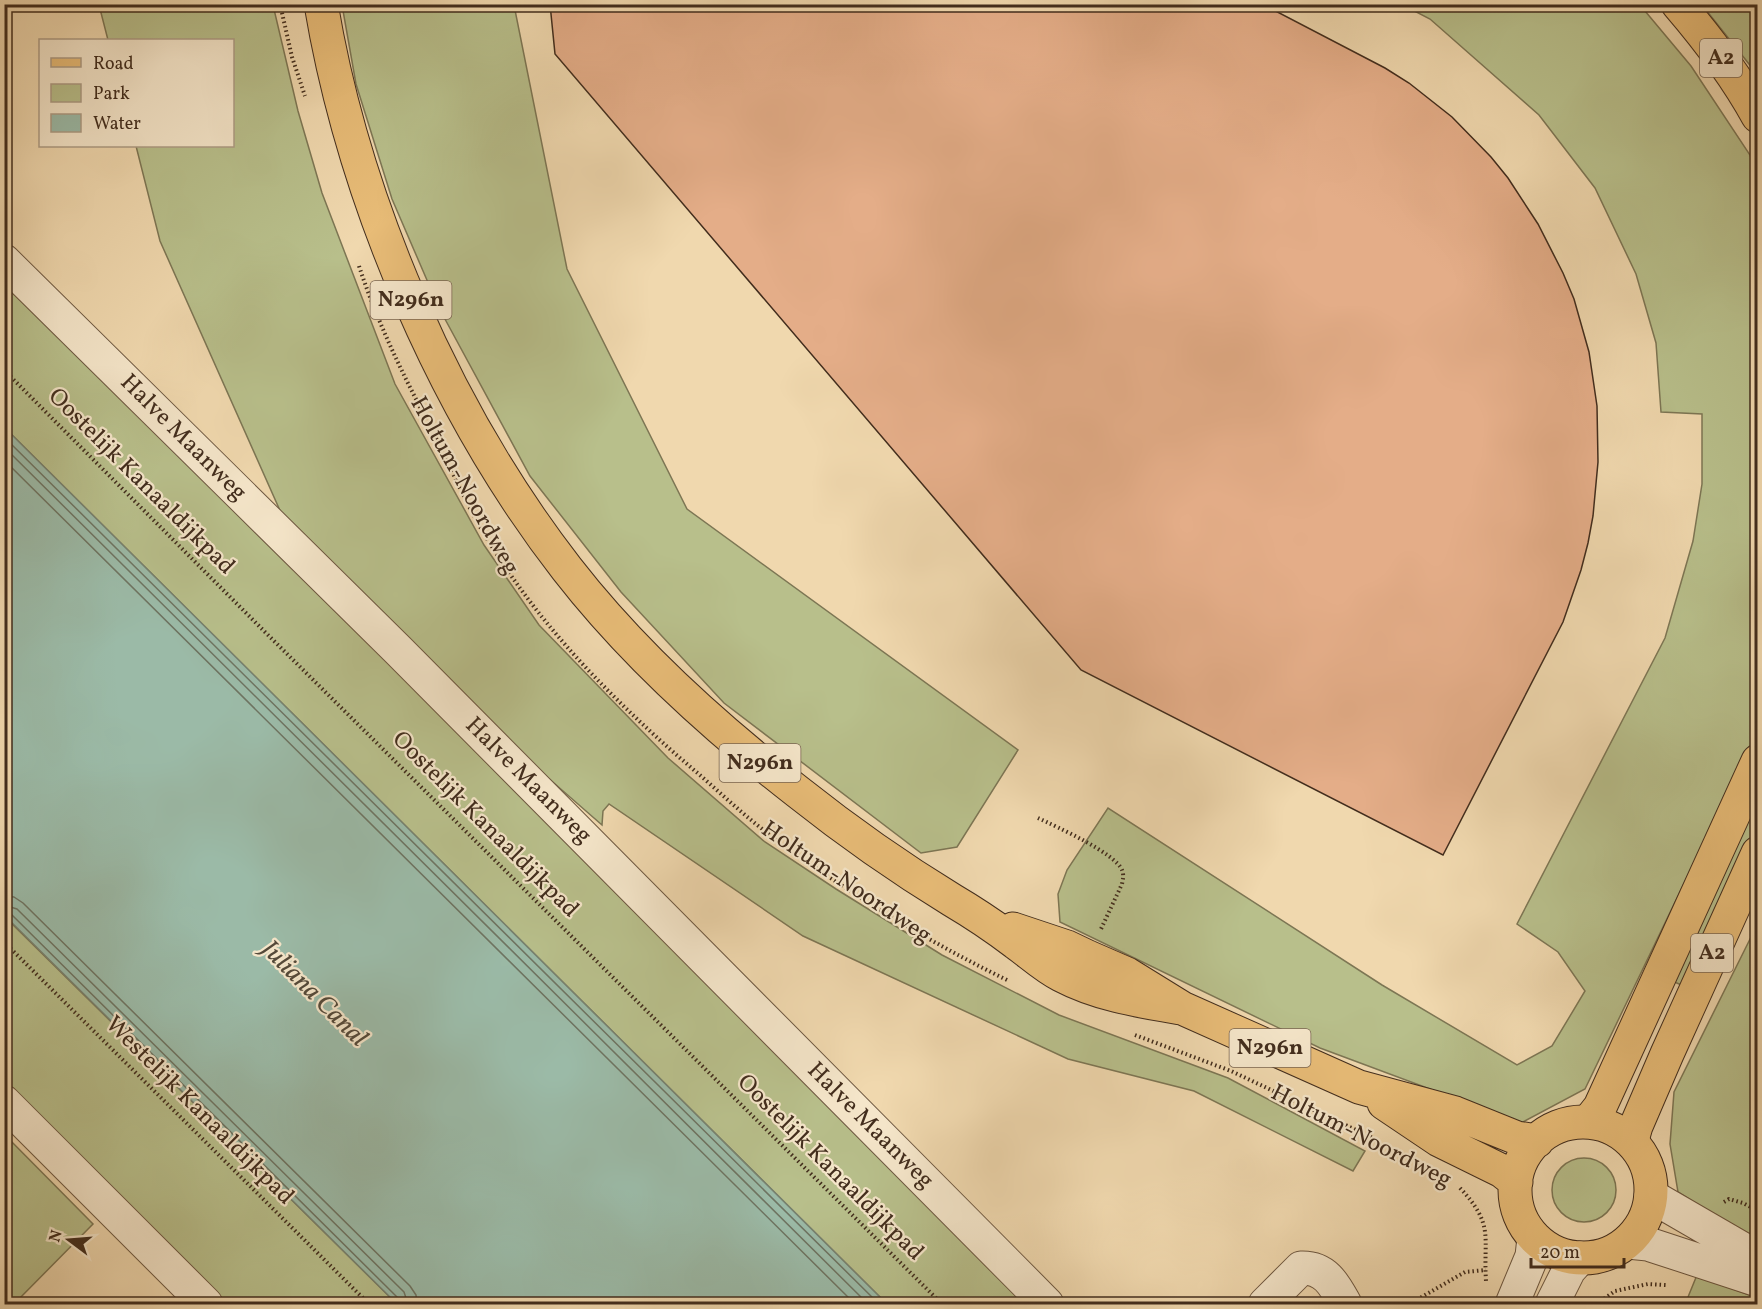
<svg xmlns="http://www.w3.org/2000/svg" width="1762" height="1309" font-family="Vollkorn,serif">
	<style>
		.green { fill: #b8bf8b; stroke: #7d7654; stroke-width: 1.5 }
		.water { fill: #9bbaa7; stroke: #778270; stroke-width: 1.5 }
		.lines { fill: none; stroke-linecap: round; stroke-linejoin: round }
		.shore { stroke: #6e7462; stroke-width: 1.5 }
		.building { fill: #e4ad88; stroke: #422d1d; stroke-width: 1.5 }
		.minor-casing { stroke: #6e5841; stroke-width: 35 }
		.major-casing { stroke: #422d1d; stroke-width: 35 }
		.highway-casing { stroke: #422d1d; stroke-width: 35 }
		.path { stroke: #422d1d; stroke-width: 4; stroke-dasharray: 1.5 3; stroke-linecap: butt }
		.minor { stroke: #f5e6ca; stroke-width: 33 }
		.major { stroke: #e8bc77; stroke-width: 33 }
		.highway { stroke: #e8bc77; stroke-width: 33 }
		.labels { text-anchor: middle; dominant-baseline: central; stroke-width: 4.5; stroke-linejoin: round; paint-order: stroke }
		.shield { fill: #f5e6ca; stroke: #786451; stroke-width: 1.5 }
		.shield-label { font-size: 22px; font-weight: bold; fill: #422d1d }
		.street-label { font-size: 24px; fill: #422d1d; stroke: #f5e6ca }
		.water-label { font-size: 26px; font-style: italic; fill: #544939; stroke: #f5e6ca }
	</style>
	<rect width="100%" height="100%" fill="#f0d8ae"/>
	<filter id="stains"><feTurbulence type="fractalNoise" baseFrequency=".00333" numOctaves="4"/><feColorMatrix values="0 0 0 0 .2 0 0 0 0 .09 0 0 0 0 .02 0 0 0 .5 -.17"/></filter>
	<radialGradient id="worn" r=".72"><stop offset=".6" stop-color="#630" stop-opacity="0"/><stop offset="1" stop-color="#630" stop-opacity=".3"/></radialGradient>
	<path class="green" d="M99,5H273L298,111L322,193L395,384L484,545L539,625L668,758L765,842L836,889L942,955L1059,1015L1228,1078L1365,1151L1353,1171L1194,1091L1068,1059L803,936L609,804L603,811L602,825L547,777L1038,1304H887L5,428L4,259L298,551L160,241L136,146H232V40H108Z
		M342,5H514L567,269L687,509L1018,750L957,847L921,853L724,703L621,592L530,476L439,308L392,199L356,84Z
		M1403,5H1640L1691,66L1750,155L1757,173V732L1585,1089L1521,1123L1320,1048L1060,922L1058,894L1067,870L1108,808L1382,985L1517,1065L1552,1046L1585,991L1558,952L1517,924L1665,638L1693,541L1702,484V414L1661,412L1656,343L1636,274L1595,188L1539,115L1430,19Z
		M1702,5H1757V74Z
		M1757,786V836L1686,987L1670,980Z
		M4,916L397,1304H211L5,1098Z
		M1757,925V1243L1678,1192L1670,1144L1674,1092Z
		M5,1135L93,1224L14,1304H5Z
		M1552 1190a32 32 0 1 1 64 0a32 32 0 1 1-64 0Z
		M1697,1275L1757,1298V1304H1705L1688,1297Z"/>
	<path class="water" d="M5,428L887,1304H397L5,916Z"/>
	<g class="lines">
		<path class="shore" d="M4,437L879,1304
			M4,447L868,1304
			M4,460L855,1304
			M4,896L14,897L23,903L410,1286L416,1295L417,1304
			M4,905L17,909L404,1292L408,1304
			M4,912L11,914L398,1298L401,1304"/>
	</g>
	<path class="building" d="M550,4H1262L1385,68L1409,83L1452,117L1491,157L1508,178L1538,224L1563,273L1574,299L1589,352L1597,406L1598,462L1593,516L1588,543L1581,570L1563,622L1443,855L1081,670L555,54Z"/>
	<g class="lines">
		<g class="minor-casing">
			<path id="minor" d="M4,261L398,650L1047,1304
				M4,1102L206,1304
				M1651,1196L1758,1258
				M1628,1242L1648,1244L1758,1280
				M1265,1304L1301,1268C1326,1267 1335,1286 1345,1304
				M1512,1304L1532,1256L1534,1238
				M1552,1304L1569,1270L1580,1258"/>
		</g>
		<g class="major-casing">
			<path id="major" d="M321,4C354,201 445,412 567,569C633,654 713,726 798,792C847,831 898,867 952,900C974,913 995,927 1016,943C1030,953 1045,967 1061,975C1099,995 1140,1001 1182,1008
				M1013,929L1067,947L1088,957L1127,974L1182,1008L1359,1087L1455,1113L1517,1138L1537,1141
				M1384,1103L1439,1140L1502,1171L1516,1182
				M1515 1190a68 68 0 1 1 136 0a68 68 0 1 1-136 0Z"/>
		</g>
		<g class="highway-casing">
			<path id="highway" d="M1678,4C1708,39 1736,76 1758,116
				M1589,1121L1600,1107L1758,761
				M1632,1140L1636,1126L1667,1054L1758,853"/>
		</g>
		<path class="path" d="M280,4L292,57L305,96
			M359,266C378,324 404,377 432,430C451,468 468,509 491,545C546,634 622,709 701,776C725,797 748,819 774,838C847,892 925,940 1007,980
			M4,370L270,637L942,1304
			M1038,818C1057,827 1115,853 1122,870C1124,875 1123,879 1122,884L1101,929
			M4,942L369,1304
			M1135,1035L1231,1071L1373,1138
			M1460,1188C1495,1225 1483,1237 1486,1281
			M1724,1202L1729,1199L1743,1203L1758,1211
			M1413,1302L1465,1272L1486,1270
			M1597,1304L1615,1291L1648,1284L1666,1285"/>
		<use href="#minor" class="minor"/>
		<use href="#major" class="major"/>
		<use href="#highway" class="highway"/>
	</g>
	<g class="labels">
		<g class="shield">
			<rect x="1700" y="39" width="42" height="38" rx="4.5"/>
			<rect x="370.5" y="281" width="81" height="38" rx="4.5"/>
			<rect x="719.5" y="744" width="81" height="38" rx="4.5"/>
			<rect x="1691" y="934" width="42" height="38" rx="4.5"/>
			<rect x="1229.5" y="1029" width="81" height="38" rx="4.5"/>
		</g>
		<g class="shield-label">
			<text x="1721" y="58">A2</text>
			<text x="411" y="300">N296n</text>
			<text x="760" y="763">N296n</text>
			<text x="1712" y="953">A2</text>
			<text x="1270" y="1048">N296n</text>
		</g>
		<g class="street-label">
			<text transform="translate(183 438) rotate(45)">Halve Maanweg</text>
			<text transform="translate(141 482) rotate(45)">Oostelijk Kanaaldijkpad</text>
			<text transform="translate(464 486) rotate(61)">Holtum-Noordweg</text>
			<text transform="translate(528 781) rotate(45)">Halve Maanweg</text>
			<text transform="translate(485 825) rotate(45)">Oostelijk Kanaaldijkpad</text>
			<text transform="translate(846 883) rotate(34)">Holtum-Noordweg</text>
			<text transform="translate(199 1111) rotate(45)">Westelijk Kanaaldijkpad</text>
			<text transform="translate(870 1126) rotate(45)">Halve Maanweg</text>
			<text transform="translate(1361 1137) rotate(27)">Holtum-Noordweg</text>
			<text transform="translate(830 1168) rotate(45)">Oostelijk Kanaaldijkpad</text>
		</g>
		<g class="water-label">
			<text transform="translate(314 994) rotate(45)">Juliana Canal</text>
		</g>
	</g>
	<rect width="1762" height="1309" fill="none" stroke="#f0d8ae" stroke-width="24"/>
	<rect x="6" y="6" width="1750" height="1297" fill="none" stroke="#422d1d" stroke-width="3"/>
	<rect x="12" y="12" width="1738" height="1285" fill="none" stroke="#422d1d" stroke-width="1.5"/>
	<rect x="39" y="39" width="195" height="108" fill="#f5e6ca" stroke="#ad9c85" stroke-width="1.5"/>
	<rect x="51" y="58" width="30" height="9" fill="#e8bc77" stroke="#ad9c85" stroke-width="1.5"/>
	<text x="93" y="69" font-size="18" fill="#422d1d">Road</text>
	<rect x="51" y="84" width="30" height="18" fill="#b8bf8b" stroke="#ad9c85" stroke-width="1.5"/>
	<text x="93" y="99" font-size="18" fill="#422d1d">Park</text>
	<rect x="51" y="114" width="30" height="18" fill="#9bbaa7" stroke="#ad9c85" stroke-width="1.5"/>
	<text x="93" y="129" font-size="18" fill="#422d1d">Water</text>
	<g transform="translate(69 1240) rotate(286)" stroke="#f5e6ca" stroke-width="4.5" paint-order="stroke">
	<path d="M0-4.5L10 22L0 15L-10 22Z" fill="#422d1d"/>
	<text y="-9" font-size="16" font-weight="bold" text-anchor="middle" fill="#422d1d">N</text>
	</g>
	<path d="M1531 1258v9h93v-9" fill="none" stroke="#422d1d" stroke-width="3"/>
	<text x="1540" y="1258" font-size="18" fill="#422d1d" stroke="#f5e6ca" stroke-width="4.5" paint-order="stroke">20 m</text>
	<rect width="100%" height="100%" filter="url(#stains)"/>
	<rect width="100%" height="100%" fill="url(#worn)"/>
</svg>
